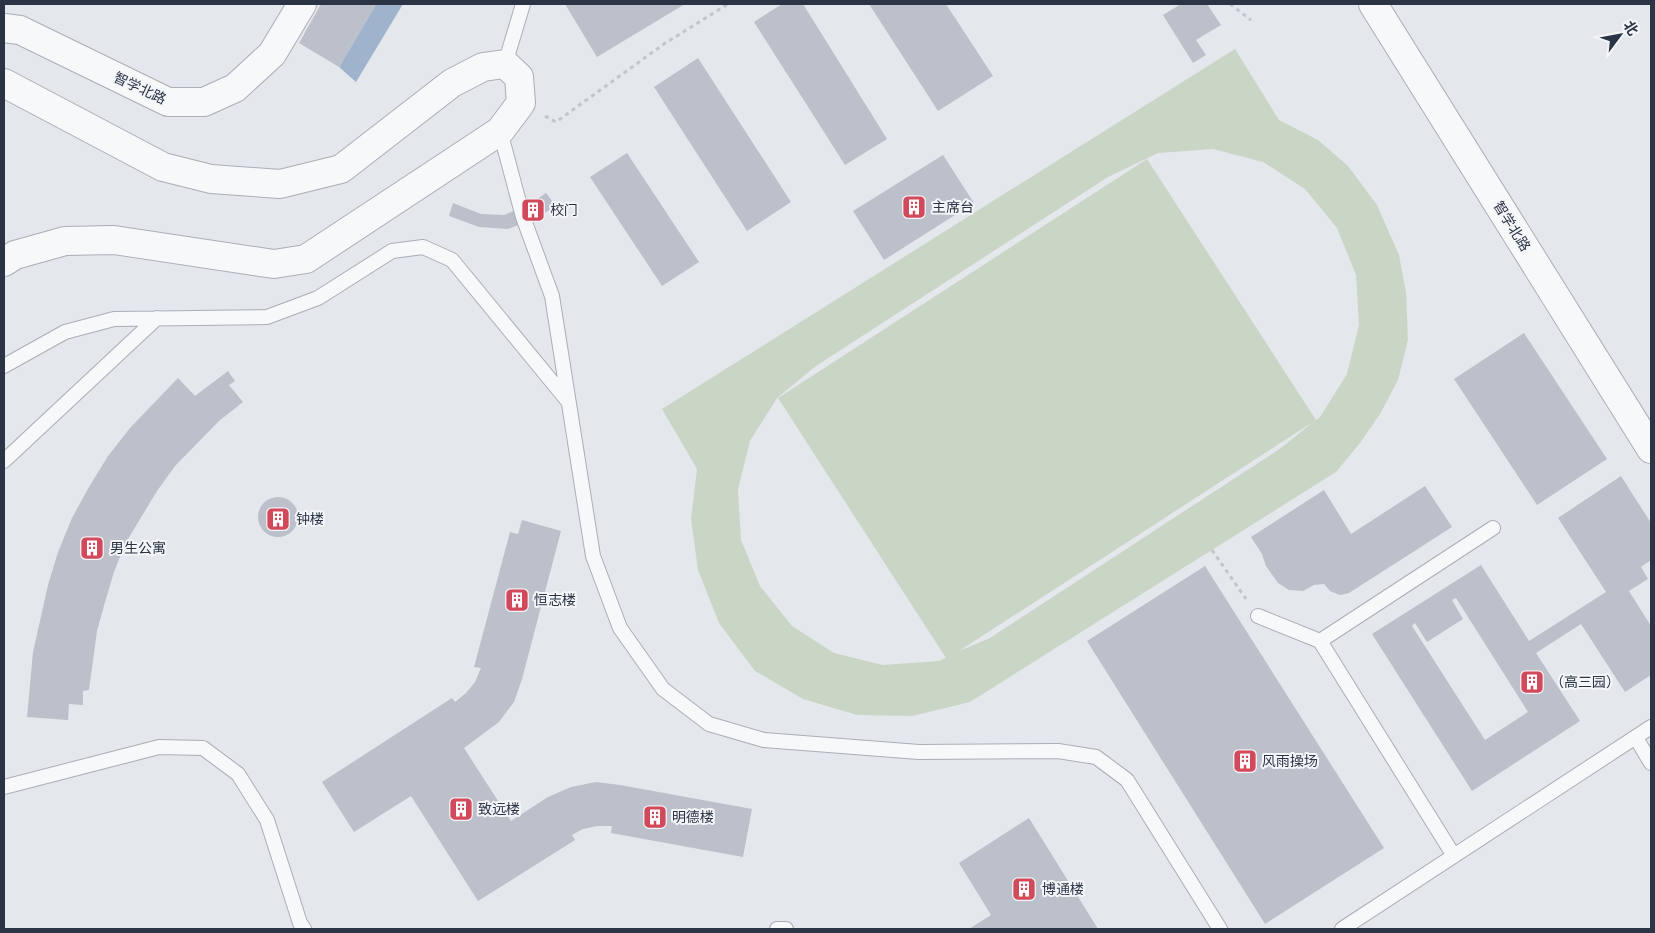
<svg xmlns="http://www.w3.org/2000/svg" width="1655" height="933" font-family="Ubuntu,'Noto Sans SC',sans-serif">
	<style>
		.green { fill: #c9d6c5; fill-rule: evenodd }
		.water { fill: #9fb4cc }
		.building { fill: #bbc0ca; fill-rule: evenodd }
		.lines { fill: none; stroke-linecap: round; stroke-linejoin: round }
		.lane-casing { stroke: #a9aeb7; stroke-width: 16 }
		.street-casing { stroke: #a9aeb7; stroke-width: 30 }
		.path { stroke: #c2c5cb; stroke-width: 3; stroke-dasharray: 4 4; stroke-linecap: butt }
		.lane { stroke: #f7f8fa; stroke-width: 14 }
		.street { stroke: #f7f8fa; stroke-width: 28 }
		.labels { text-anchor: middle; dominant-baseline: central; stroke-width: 4; stroke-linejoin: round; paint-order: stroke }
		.street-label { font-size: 14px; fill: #2b3445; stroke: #f4f6f9 }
		.poi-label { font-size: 14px; fill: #2b3445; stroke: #f4f6f9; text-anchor: start }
	</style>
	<rect width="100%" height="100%" fill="#e4e7ec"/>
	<path class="green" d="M1235,49L1279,120L1318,140L1348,166L1377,205L1399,255L1406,292L1408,340L1398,380L1380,414L1360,443L1336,472L970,702L912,716L857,715L803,699L755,671L719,623L698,570L691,519L697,469L662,409ZM1213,149L1263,162L1305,189L1337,228L1356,275L1359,325L1347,374L1320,417L1316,420L1147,159L778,398L946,658L939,661L883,665L834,653L792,626L760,586L741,540L738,489L750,441L777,398L816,366L1108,177L1158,153ZM1313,422L1281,448L990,638L959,651Z"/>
	<path class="water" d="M376,4H403L356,82L339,67Z"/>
	<path class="building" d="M321,4H376L339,67L299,43Z
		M565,4H685L597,57Z
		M782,4H803L887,139L845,165L754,22Z
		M869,4H946L993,76L938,111Z
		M1181,4H1207L1221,25L1196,40L1206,55L1193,63L1163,15Z
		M698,58L791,202L747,231L654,87Z
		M627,153L699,262L662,286L590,177Z
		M943,155L974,203L884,260L853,211Z
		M546,193L556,206L534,219L508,229L479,227L449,216L453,203L481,214L504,215L528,205Z
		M1524,333L1607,459L1537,505L1454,379Z
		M228,371L235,381L229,385L243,402L219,421L175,466L157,491L125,544L114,572L105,602L97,631L89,690L83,691V705L69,704L68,720L27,717L33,652L48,585L58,552L72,518L89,487L108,456L130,428L178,378L195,396Z
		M1621,476L1651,523V560L1641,567L1648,579L1629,591L1651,626V675L1625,692L1581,624L1536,653L1580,721L1472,791L1372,634L1481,565L1529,641L1606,592L1558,518ZM1456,598L1528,712L1485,740L1412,626L1415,623L1427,642L1463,619L1452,600Z
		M1425,486L1452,527L1349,593L1340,595L1330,591L1324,584L1314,585L1303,591L1289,590L1278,583L1266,566L1262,554L1251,537L1324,490L1351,534Z
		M258 517a20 20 0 1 1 40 0a20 20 0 1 1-40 0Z
		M522,520L561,531L522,679L514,702L499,722L464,748L511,821L548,797L571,787L596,782L620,785L752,809L743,857L611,833L612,826H597L583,829L572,835L575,840L478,901L411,796L354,832L322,782L452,698L455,702L466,693L475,682L481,668L474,667L510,532L518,534Z
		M1205,566L1384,848L1265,924L1087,641Z
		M1029,818L1098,929H969L991,915L959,863Z"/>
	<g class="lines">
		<g class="lane-casing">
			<path id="lane" d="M505,64L523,4
				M500,131L523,217L552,296L593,556L620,628L663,689L709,724L764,740L919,752L1058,751L1096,757L1127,780L1220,929
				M4,366L65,332L114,319L267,317L318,298L392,251L423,247L452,260L567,400
				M4,461L157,318
				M1258,616L1320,641L1454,856
				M1320,641L1493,528
				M1636,738L1651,763
				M4,787L159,747L203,748L238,774L267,820L300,923L304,929
				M777,929H786
				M1342,929L1651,727"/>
		</g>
		<g class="street-casing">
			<path id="street" d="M1373,4L1651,449
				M4,28L20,30L168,102H204L235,88L272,54L302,4
				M4,83L163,167L211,179L280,184L341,169L452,83L483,67L505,64L519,77L521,103L500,131L306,259L274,264L114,240L65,241L15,255L4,262"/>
		</g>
		<path class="path" d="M1230,4L1251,20
			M545,116L556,122L664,44L728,4
			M1212,550L1246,599"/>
		<use href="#lane" class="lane"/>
		<use href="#street" class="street"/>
	</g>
	<defs>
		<g id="building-square" transform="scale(1.25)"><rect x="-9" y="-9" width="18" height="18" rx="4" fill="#d1495b" stroke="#f4f6f9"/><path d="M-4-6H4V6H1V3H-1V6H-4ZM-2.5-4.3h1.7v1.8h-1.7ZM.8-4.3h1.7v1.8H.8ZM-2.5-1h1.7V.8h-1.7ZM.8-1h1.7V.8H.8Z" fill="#fff"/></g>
	</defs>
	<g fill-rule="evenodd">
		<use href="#building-square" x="914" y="207"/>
		<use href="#building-square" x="533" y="210"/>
		<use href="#building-square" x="278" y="519"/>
		<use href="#building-square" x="92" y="548"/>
		<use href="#building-square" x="517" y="600"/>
		<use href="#building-square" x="1532" y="682"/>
		<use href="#building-square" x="1245" y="761"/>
		<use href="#building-square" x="461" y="809"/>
		<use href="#building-square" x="655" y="817"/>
		<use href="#building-square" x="1024" y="889"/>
	</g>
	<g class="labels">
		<g class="street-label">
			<text transform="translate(140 88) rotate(25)">智学北路</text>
			<text transform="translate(1512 226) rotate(58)">智学北路</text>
		</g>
		<g class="poi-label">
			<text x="932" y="207">主席台</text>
			<text x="550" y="210">校门</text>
			<text x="296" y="519">钟楼</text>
			<text x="110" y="548">男生公寓</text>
			<text x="534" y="600">恒志楼</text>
			<text x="1550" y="682">（高三园）</text>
			<text x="1262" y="761">风雨操场</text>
			<text x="478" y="809">致远楼</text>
			<text x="672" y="817">明德楼</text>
			<text x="1042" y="889">博通楼</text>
		</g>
	</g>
	<rect width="1655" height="933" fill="none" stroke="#2b3445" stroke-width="10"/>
	<g transform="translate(1620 35) rotate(58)" stroke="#f4f6f9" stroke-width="4" paint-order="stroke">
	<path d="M0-4L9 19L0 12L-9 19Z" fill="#2b3445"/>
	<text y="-8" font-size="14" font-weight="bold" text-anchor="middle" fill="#2b3445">北</text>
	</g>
</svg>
